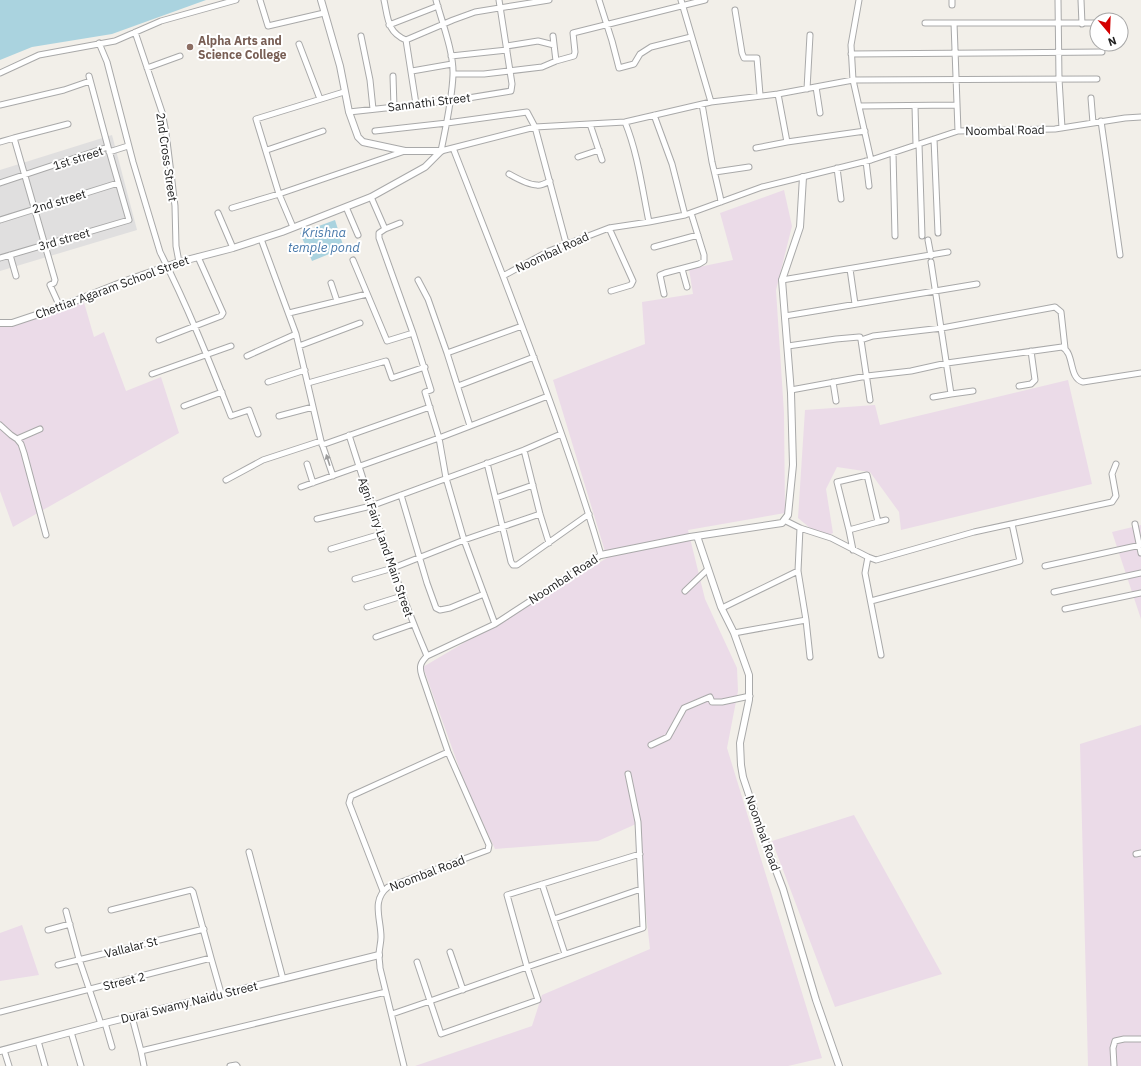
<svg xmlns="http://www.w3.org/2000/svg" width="1141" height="1066" font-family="'IBM Plex Sans',sans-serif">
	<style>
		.residential { fill: #e0dfdf }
		.industrial { fill: #ebdbe8 }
		.water { fill: #aad3df }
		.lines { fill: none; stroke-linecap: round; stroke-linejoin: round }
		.minor-casing { stroke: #a9a9a9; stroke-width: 7 }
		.tertiary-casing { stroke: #a9a9a9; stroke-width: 8 }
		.minor { stroke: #fff; stroke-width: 5 }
		.tertiary { stroke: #fff; stroke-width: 6 }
		.oneway { fill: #9c9c9c }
		.education-dot { fill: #8d6e63; stroke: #fff; stroke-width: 1.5 }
		.labels { text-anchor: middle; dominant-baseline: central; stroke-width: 4; stroke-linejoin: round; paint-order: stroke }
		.education-label { font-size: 12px; font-weight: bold; fill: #785e54; stroke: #fff; text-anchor: start }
		.street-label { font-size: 12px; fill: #222; stroke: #fff }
		.water-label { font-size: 13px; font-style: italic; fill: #4a7aab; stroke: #fff }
	</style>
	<rect width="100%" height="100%" fill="#f2efe9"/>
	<path class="residential" d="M112,135L137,230L0,271V170Z"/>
	<path class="industrial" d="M784,190L792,226L776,290L784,413L785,513L688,530L705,599L737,668L738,691L727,748L822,1058L788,1066H415L532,1026L542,995L650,949L636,824L598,841L495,849L465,784L423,667L607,558L553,380L645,344L642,302L693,294L689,269L733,260L720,213Z
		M83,299L94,337L104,332L126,391L161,377L179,433L13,527L0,491V326L33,320Z
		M1068,380L1092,484L901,530L899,512L870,472L837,467L826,489L833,533L822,538L798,518L805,410L875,405L880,425Z
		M1141,525V619L1112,532Z
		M1141,725V1066H1088L1080,744Z
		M854,815L942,974L835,1007L772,841Z
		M22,925L39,975L0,981V933Z"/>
	<path class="water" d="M0,0H206L112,34L32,47L0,60Z
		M335,220L344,248L312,261L300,233Z"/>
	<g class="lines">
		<g class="minor-casing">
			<path id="minor" d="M260,0L268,26L324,13
				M384,0C388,18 387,32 406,40
				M436,0C442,22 454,53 453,75C452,100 446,126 441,151L535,127L625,122L711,102L778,94L853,80L1097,79
				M599,0L612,41L619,68L634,64L640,54L651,47L691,37
				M681,0L711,102
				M859,0L851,45L853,80L871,160
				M952,0V5
				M1058,0L1059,79L1062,128
				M1081,0L1082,24
				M735,10L742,53L744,58H757L760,95
				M925,23H1097
				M954,23L958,131
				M389,25L438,6
				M135,32L162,112L166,133L175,206L176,246L179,262
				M361,36L370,80L373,109
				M553,36L556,61
				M406,40L453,20L475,12L549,0
				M406,40L416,104
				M99,43L107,62L133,162L160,252C187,305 209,360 231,416L249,410L258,434
				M299,44L320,99
				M507,46L538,41L554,45
				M851,54L1102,52
				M451,56L507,50
				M147,68L180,56
				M412,71L452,64
				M0,73L39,55L115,41L161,21L236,0
				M453,74H484L542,67L556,61L574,56L575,52L573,33L705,0
				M89,76L108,147
				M393,76L394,107
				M816,87L820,113
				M807,89L810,35
				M778,94L787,142
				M1091,98L1093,123
				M702,104L712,162L720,196L721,202
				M0,105L64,90L90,81
				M859,106L957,105
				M915,106L916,145
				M349,112L450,101L511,91L512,84L499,0
				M654,115L672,164L685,215
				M1101,121L1120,255
				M625,122C638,154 642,188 649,222
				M590,124L602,160
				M375,131L447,123L527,112L535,127L566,243
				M14,138L68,124
				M934,139L938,233
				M0,142L14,138L55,280L54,283L50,285L60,307
				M919,144L922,236
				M453,148L503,276
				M756,148L787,142L865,131
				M267,150L323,131
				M109,152L128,146
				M893,153L895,236
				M578,157L599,150
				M866,161L869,186
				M837,168L841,199
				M715,172L749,167
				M509,174C516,178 529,185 537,185C541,186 546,183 550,181
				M0,183L108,147L129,220L0,258
				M371,197L385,229L400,223
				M346,207L358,235
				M232,208L279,194L405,151
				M218,213L233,248
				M0,220L118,183
				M293,227L279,194L256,119L344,92
				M609,228L633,281L631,285L611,291
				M385,229L379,233V238L413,333L431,390L425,392L439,438L446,478L464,540L495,624
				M261,239L296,334L321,441L333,476
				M928,240L931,256
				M654,247L698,235
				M10,255L16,276
				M353,260L387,341L413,333
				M931,262L951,394L973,391
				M682,269L687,287
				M850,269L855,304
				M418,280L428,299L447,353
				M782,280L948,252
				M331,283L337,301
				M664,294L660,275L665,273L699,264L704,261V255L691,213
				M289,313L367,294
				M785,316L977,284
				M159,340L221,316L223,313L198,257
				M299,346L360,323
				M788,346L836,339L859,337H860L861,340
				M247,356L296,334
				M152,374L231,346
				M268,382L305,370
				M833,382L836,401
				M308,383L386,361L392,378L425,367
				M458,386L534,357
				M1019,386L1031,384L1035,380L1031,351
				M791,390L867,376L911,371L947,363L1062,347C1075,353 1068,378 1083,382L1141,373
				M933,397L951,394
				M870,400L861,340L873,336L942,328L1055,307L1061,312L1065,348
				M184,406L222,392
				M279,416L313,407
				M0,425L11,435L17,439L40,429
				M470,426L447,353L522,326
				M349,435C373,510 396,584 427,656
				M17,439L21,444L24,453L46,535
				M322,445L430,407
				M524,450L540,514L549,543
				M487,463L511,562L513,565H517L589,514
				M307,464L313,483
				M226,480L263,460L321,441
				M301,487L439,438L548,396
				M401,495L427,583L436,608L440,610L450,608L484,594
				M496,498L533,485
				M317,519L371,506L524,450L561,434
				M784,520L800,528L831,538L868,557L876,560L974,532L1112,502L1116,496L1112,474L1116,464
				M878,522L886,520
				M1135,524L1141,553
				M800,528L798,571L806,620L810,657
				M849,530L837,482L867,475L878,522L849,530L853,550
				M331,549L381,534
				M868,557L865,573L881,655
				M1045,566L1141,545
				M355,579L393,568L464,540L540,514
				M685,591L708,569
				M1054,592L1141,573
				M871,601L1020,561L1012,524
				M367,607L402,596
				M722,608L798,571
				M1065,609L1141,593
				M734,633L806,620
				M376,637L413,624
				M651,745L668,737L684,708L710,697L712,702H722L750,696
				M249,852L283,979
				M1136,854L1141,853
				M542,884L565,954
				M383,891L349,803L351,796L448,752
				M111,910L191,890L193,892L211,958
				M66,911L79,959L101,1024
				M554,919L641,889
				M48,930L70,924
				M450,952L463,990
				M417,962L430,1001L527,967L507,895L640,854
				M58,965L204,929
				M0,1012L211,958L221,993
				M392,1014L430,1001L441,1034L538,1000L527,967L643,928L638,822L628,774
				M132,1017L141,1051L386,992
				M105,1023L112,1047
				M71,1032L81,1066
				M38,1041L45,1066
				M4,1050L9,1066
				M141,1051L144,1066
				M230,1066L236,1065L237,1066
				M404,1066L380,968C380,964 379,960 379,955C379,949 381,943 381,937C381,919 371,900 388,887L488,850L489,845L448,752L422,676C419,667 420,663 427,656L495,624L601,555C573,460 538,368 503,276L549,251L609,228L649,222L685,215L762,187L871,160L958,131L1055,129L1125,118L1141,117
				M1114,1066L1113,1048L1115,1041L1124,1039H1141"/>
		</g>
		<g class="tertiary-casing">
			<path id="tertiary" d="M321,0L340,66L349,112L358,137L363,142L405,151H441
				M0,323H12L60,307L123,282L179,262L233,248L282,232L371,197L425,167L441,151
				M697,536L721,607L734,633L749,675V700L740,743L741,765L743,777L761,831L783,889L816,1000L839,1066
				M601,555L690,537L782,523L788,515L793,465L791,393L782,280L800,227L803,177
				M0,1051L101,1024L379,955"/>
		</g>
		<use href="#minor" class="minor"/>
		<use href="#tertiary" class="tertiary"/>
	</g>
	<defs><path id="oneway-solid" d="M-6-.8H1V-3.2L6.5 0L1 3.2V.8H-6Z"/></defs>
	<use class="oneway" href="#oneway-solid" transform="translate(328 460) rotate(-108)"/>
	<circle class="education-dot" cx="190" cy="47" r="4"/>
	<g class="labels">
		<g class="education-label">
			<text x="198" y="40">Alpha Arts and<tspan x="198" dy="14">Science College</tspan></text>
		</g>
		<g class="street-label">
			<text transform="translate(429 102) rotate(-7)">Sannathi Street</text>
			<text transform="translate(1005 130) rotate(-1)">Noombal Road</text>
			<text transform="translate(167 157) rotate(82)">2nd Cross Street</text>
			<text transform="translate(78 158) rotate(-18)">1st street</text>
			<text transform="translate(59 201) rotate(-17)">2nd street</text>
			<text transform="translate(64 239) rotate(-16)">3rd street</text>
			<text transform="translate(552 252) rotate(-25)">Noombal Road</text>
			<text transform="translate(112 287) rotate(-20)">Chettiar Agaram School Street</text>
			<text transform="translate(386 547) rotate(71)">Agni Fairy Land Main Street</text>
			<text transform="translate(563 579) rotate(-33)">Noombal Road</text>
			<text transform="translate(763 833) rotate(70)">Noombal Road</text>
			<text transform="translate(427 873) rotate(-21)">Noombal Road</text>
			<text transform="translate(131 947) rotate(-14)">Vallalar St</text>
			<text transform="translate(124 981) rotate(-14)">Street 2</text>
			<text transform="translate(189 1002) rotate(-14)">Durai Swamy Naidu Street</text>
		</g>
		<g class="water-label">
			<text x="324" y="232">Krishna<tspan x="324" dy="15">temple pond</tspan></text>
		</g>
	</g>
	<g transform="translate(1109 32) rotate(161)"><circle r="19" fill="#ffffff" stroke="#a7a7a7"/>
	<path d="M0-3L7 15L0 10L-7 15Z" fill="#d40000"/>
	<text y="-6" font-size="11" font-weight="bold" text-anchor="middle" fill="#222222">N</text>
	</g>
</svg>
